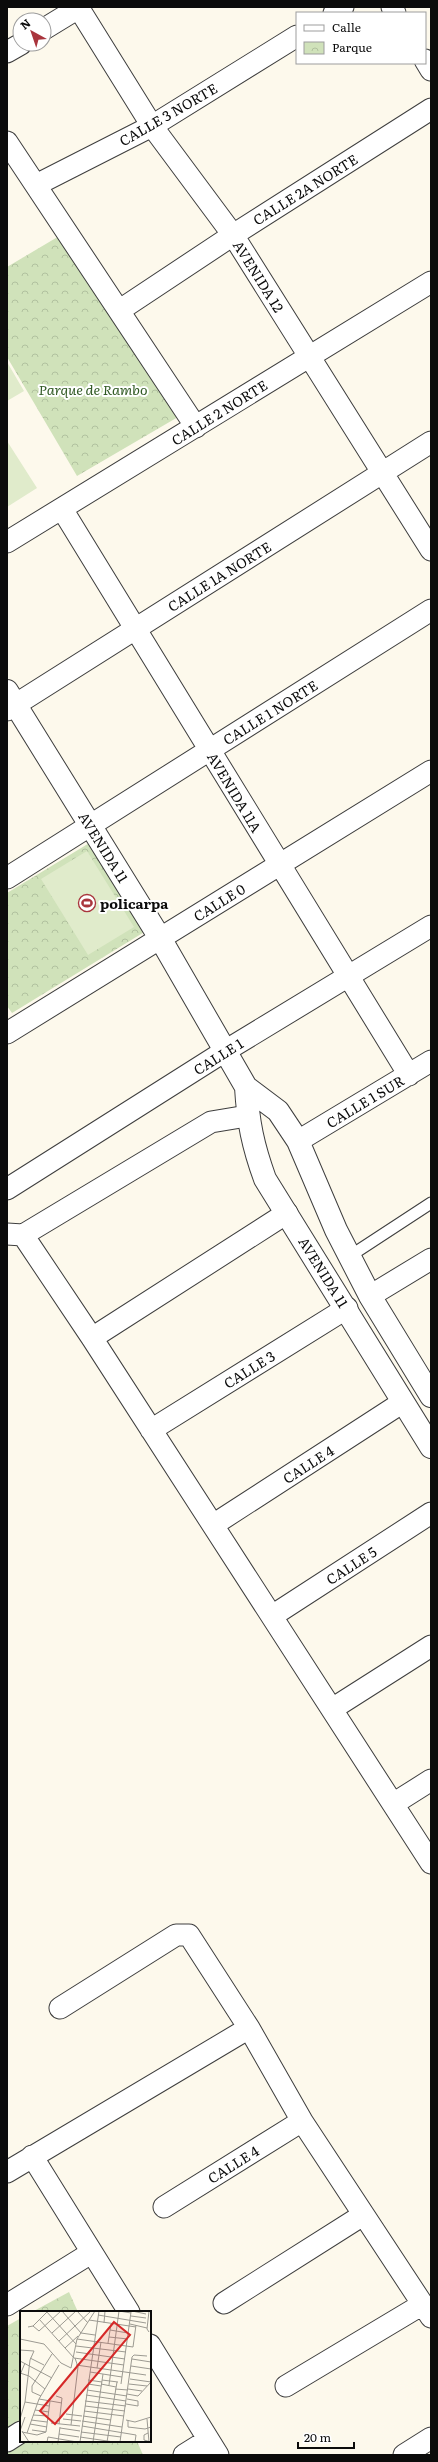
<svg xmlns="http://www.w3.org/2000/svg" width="438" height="2462" font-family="Literata,serif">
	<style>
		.park { fill: url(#park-crowns) }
		.pitch { fill: #e0ebcb }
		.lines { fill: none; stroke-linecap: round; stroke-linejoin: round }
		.service-casing { stroke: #3e3e3e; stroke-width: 13 }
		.minor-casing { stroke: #3e3e3e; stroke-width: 23 }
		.tertiary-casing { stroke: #3e3e3e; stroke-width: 24 }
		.service { stroke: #fff; stroke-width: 11 }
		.minor { stroke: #fff; stroke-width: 21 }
		.tertiary { stroke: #fff; stroke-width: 22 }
		.labels { text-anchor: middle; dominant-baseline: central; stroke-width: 4; stroke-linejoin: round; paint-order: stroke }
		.street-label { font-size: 14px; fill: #0b0b0b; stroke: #fff }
		.park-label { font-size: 14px; font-style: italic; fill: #315a24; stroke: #fff }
		.poi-label { font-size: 14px; font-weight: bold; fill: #0b0b0b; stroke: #fff; text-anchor: start }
		.inset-road { fill: none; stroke: #9c9a92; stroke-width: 1 }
		.view { fill: #d62828; fill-opacity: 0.15; stroke: #d62828; stroke-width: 2 }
		.inset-edge { fill: none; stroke: #0b0b0b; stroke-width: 2 }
	</style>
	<defs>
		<pattern id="park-crowns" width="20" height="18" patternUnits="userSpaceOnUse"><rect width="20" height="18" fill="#d0e2ba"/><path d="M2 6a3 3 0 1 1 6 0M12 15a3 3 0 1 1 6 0" fill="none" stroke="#b1c19f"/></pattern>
	</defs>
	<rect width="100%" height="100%" fill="#fdf9ec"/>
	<path class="park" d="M66,232L178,417L77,476L7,357V267Z
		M91,842L146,931L12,1013L7,1006V893Z
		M69,2292L78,2312H32Z
		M21,2318V2441H137L143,2455H7V2326Z"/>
	<path class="pitch" d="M7,362L24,391L7,401Z
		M7,441L37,488L7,507Z
		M87,851L134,927L88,955L41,879Z"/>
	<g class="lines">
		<g class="service-casing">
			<path id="service" d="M350,1256L431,1203"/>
		</g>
		<g class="minor-casing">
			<path id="minor" d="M78,7L152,126L233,235L431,550
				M392,7L395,13
				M334,13L343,7
				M44,29L80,7
				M7,52L21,44
				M425,60L431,70
				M7,142L196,427
				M36,185L152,126L297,36
				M120,310L233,235L431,109
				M62,509L409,1075
				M7,542L431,282
				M7,710L431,442
				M7,878L431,610
				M7,1033L431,771
				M298,1141L431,1061
				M7,1189L225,1051L431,926
				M7,1234L23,1235L211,1122L247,1116
				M23,1235L92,1338L431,1863
				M370,1296L431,1259
				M92,1338L287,1213
				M151,1430L347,1308
				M213,1525L403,1402
				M272,1616L431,1513
				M332,1709L431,1646
				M393,1804L431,1780
				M60,2008L176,1935H189L249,2028L302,2121L431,2317
				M32,2156L129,2312
				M7,2172L249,2028
				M164,2207L302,2121
				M224,2303L363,2215
				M7,2305L91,2253
				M150,2345L218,2455
				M286,2386L423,2304
				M7,2441L21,2432
				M184,2455L208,2440
				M404,2455L431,2438"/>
		</g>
		<g class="tertiary-casing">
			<path id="tertiary" d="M7,691L160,938L246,1087L278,1111L298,1141L336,1230L370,1296L431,1396
				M246,1087C248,1122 253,1146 265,1179L431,1447"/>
		</g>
		<use href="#service" class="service"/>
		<use href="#minor" class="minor"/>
		<use href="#tertiary" class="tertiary"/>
	</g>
	<defs>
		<g id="stadium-ring" transform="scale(0.9)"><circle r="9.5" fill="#fff" stroke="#a9353d" stroke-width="1.5"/><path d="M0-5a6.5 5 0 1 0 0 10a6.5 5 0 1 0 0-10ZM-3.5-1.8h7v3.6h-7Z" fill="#a9353d"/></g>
	</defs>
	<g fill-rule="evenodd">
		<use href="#stadium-ring" x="87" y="903"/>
	</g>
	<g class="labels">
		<g class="street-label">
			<text transform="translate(168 114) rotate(-30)">CALLE 3 NORTE</text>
			<text transform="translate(305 189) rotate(-32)">CALLE 2A NORTE</text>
			<text transform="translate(259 276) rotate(58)">AVENIDA 12</text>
			<text transform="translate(219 412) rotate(-32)">CALLE 2 NORTE</text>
			<text transform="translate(219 576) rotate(-32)">CALLE 1A NORTE</text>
			<text transform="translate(270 712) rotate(-32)">CALLE 1 NORTE</text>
			<text transform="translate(235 792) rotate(59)">AVENIDA 11A</text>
			<text transform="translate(104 847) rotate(58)">AVENIDA 11</text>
			<text transform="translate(219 902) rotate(-32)">CALLE 0</text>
			<text transform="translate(218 1056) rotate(-32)">CALLE 1</text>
			<text transform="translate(365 1101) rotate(-31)">CALLE 1 SUR</text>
			<text transform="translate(324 1272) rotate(58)">AVENIDA 11</text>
			<text transform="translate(249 1369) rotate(-32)">CALLE 3</text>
			<text transform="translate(308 1464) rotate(-33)">CALLE 4</text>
			<text transform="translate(351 1565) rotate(-33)">CALLE 5</text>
			<text transform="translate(233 2164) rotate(-32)">CALLE 4</text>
		</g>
		<g class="park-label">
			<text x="93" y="389">Parque de Rambo</text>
		</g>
		<g class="poi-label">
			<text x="100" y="903">policarpa</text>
		</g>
	</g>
	<g transform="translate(20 2311)">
		<rect width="131" height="131" fill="#fdf9ec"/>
		<path class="inset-road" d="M26,0L56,33M42,0L61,22L75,24M57,0L68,12M112,0L126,3M78,4L126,12M111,5L126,7M19,8L54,47M69,9L116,16M84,12L85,0M110,13L127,17M13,15L19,20L41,0M8,16L13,15L28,0M90,19L108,22M129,21L127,18L129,0M32,22L56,0M89,26L108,28M0,28L24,33L41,52L51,57L57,28L75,0M57,28L113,36L116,14M39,30L71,0M88,32L91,13M56,35L106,41M45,37L58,25M0,39L14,40L10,49L5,91L0,108M56,41L105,48M10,47L24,54M54,47L104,54M112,48L131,51M0,50L32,67M56,54L126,64M111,55L131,58M77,57L81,31M70,61L102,66M0,62L9,65L25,78M0,64L5,52M110,68L131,71M68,69L82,71M82,69L98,71M68,73L81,75M81,73L96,76M101,73L111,1M109,73L127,75M89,74L99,0L111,2M95,78L108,79M108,78L122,80M67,79L107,85M107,83L118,85L131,71M66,84L106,90M21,85L12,81V75L32,43M36,85L42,87L39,113M19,88L42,92M65,90L106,95M5,91L29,95M106,93L118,95V90L107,88M65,95L105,100M15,99L29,101M64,100L104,105M46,103L62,105M13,104L28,105M63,105L91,109M43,108L61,110M127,108L129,131M11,109L27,111M106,109L115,111L131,106M108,109V116L125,118L131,116M62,110L102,116M31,112L60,115M10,113L27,116M51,114L58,56L55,47M62,115L116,124L115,131M40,117L60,120M12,119L26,121M0,120L5,106M2,120L9,131M2,121L17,124L26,121M26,121L30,90M61,121L101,126M7,122L19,88L39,54M128,122L124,124V129L131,131M39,123L59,126M60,126L94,131M27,131L28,126L57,131M38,131L40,116M60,131L79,0M73,131L83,63M87,131L97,71M100,131L112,46L114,44L127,45"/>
		<path class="view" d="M94,11L110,24L35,113L20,100Z"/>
		<rect width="131" height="131" class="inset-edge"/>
	</g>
	<rect width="438" height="2462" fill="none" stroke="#0b0b0b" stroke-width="16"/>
	<rect x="296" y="12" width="130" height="52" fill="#ffffff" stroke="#9d9d9d"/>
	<rect x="304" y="25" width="20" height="6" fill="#ffffff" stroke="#9d9d9d"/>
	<text x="332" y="32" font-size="12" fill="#0b0b0b">Calle</text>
	<rect x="304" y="42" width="20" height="12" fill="url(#park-crowns)" stroke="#9d9d9d"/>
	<text x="332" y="52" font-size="12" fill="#0b0b0b">Parque</text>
	<g transform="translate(32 32) rotate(320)"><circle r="19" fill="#ffffff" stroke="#9d9d9d"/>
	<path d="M0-3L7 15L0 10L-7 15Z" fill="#a9353d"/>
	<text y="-6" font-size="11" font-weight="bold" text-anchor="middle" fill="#0b0b0b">N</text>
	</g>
	<path d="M298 2442v6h56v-6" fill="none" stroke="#0b0b0b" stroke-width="2"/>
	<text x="304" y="2442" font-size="12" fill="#0b0b0b" stroke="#ffffff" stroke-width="3" paint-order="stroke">20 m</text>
</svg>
